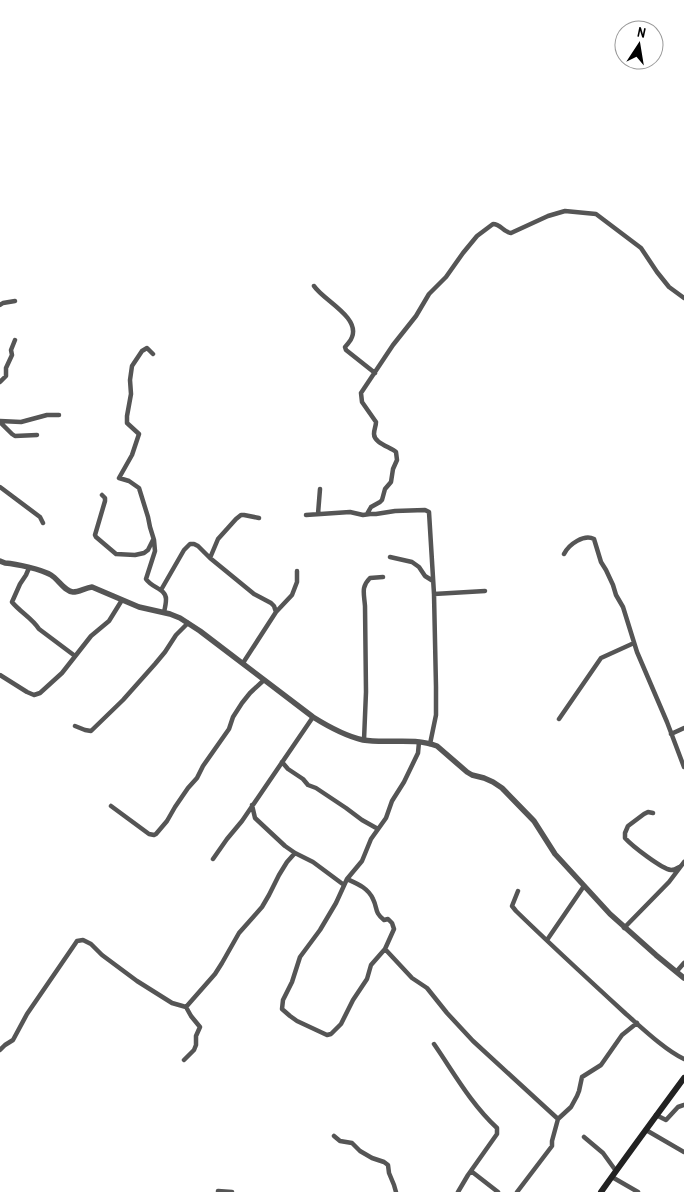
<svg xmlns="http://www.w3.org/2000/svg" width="684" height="1192" font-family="'Archivo Narrow',sans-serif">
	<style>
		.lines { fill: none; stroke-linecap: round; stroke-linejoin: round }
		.minor { stroke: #555; stroke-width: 4.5 }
		.tertiary { stroke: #555; stroke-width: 5.5 }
		.secondary { stroke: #222; stroke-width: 6 }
	</style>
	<rect width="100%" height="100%" fill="#fff"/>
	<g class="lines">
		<path class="minor" d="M314,286C323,300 360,317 352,337C351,341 348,343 345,347L346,350L375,373
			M0,305L3,303L15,301
			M153,354L147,348L142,351L132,366L130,380L131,394L127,416V423L139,434L132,455L119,478L129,481L139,488L148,517L150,527L154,540L155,551L146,579C152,588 166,589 166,599C166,603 165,608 164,612
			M0,382L6,376V368L12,355L11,350L15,340
			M0,421L21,422L47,415H59
			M0,422L12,434L15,436L37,435
			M0,487L40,517L43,523
			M102,495L105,498V501L95,535L96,537L116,554L135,555L144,553L148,550L153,540
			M318,514L320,489
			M367,514L371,507L380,502L382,500L385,489L391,482L393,469L397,460L396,452C390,447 374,443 374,434C374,429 376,426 376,422L362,402L361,393L393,345L416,316L429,294L446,277L463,253L477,236L493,224C501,224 503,232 511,233L548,216L565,211L596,214L641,248L657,272L669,287L684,298
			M306,515L350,512L363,515L370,514H376L395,511L425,510L429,512L434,594L436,687V715L430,744
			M564,554C569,544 584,534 594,539L601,562L606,570L613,585L616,595L623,607L637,652L667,722L684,767
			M390,557L412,562L419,567L425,576L433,581
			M210,558L218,539L236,519L241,515H244L259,518
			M29,568L26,575L20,584L12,602C20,612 32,618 39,629L75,656
			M161,590L184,550L190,544H194L198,546L210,558L254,594L271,603L274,606L276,612
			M434,594L485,591
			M243,663L276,612L292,595L297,582V571
			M0,675L27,692L34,695L40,693L62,673L91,636L109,621L122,600
			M559,719L601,658L634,643
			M75,726L85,730L91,731L123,700L155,664L165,652L176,635L188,623
			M671,734L684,728
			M364,740L366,692L365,606C364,593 361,587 370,578L383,577
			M282,762L288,769L303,779L308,785L316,788L346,808L362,820L378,829
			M252,805L255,818L285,846L295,853L313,862L344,885
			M111,806L149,834L154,835L156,834L167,821L175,807L188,788L197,778L203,766L229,729L233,717L242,703L250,693L264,680
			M653,813L648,812L644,814L628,826L625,833V838C632,846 662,869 671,870C675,870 676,869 679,867
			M213,859L227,839L242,821L313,717
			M347,879C358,884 368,888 373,899C378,909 374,912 384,920L388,919L392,923L394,929L385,949L371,965L367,979L353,1000L341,1024L331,1034L327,1035L297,1021L290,1016L282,1009L283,1000L292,982L300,957L320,930L336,903L347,879L362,861L371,839L386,818L392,801L404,782L418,753L419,742
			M518,891L512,906L516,911C552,946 589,980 626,1014C642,1028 665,1050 684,1059
			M624,928L669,882L684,862
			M547,940L584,886
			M385,949L412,978L427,988L447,1013L473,1041L558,1119
			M677,971L684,963
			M186,1007L215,974L222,963L239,933L262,907L269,895L279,875L287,862L295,853
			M434,1044C454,1073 471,1104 497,1128V1134L468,1175L458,1192
			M0,1050L5,1045L13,1040L27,1014L75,944L77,941L83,940L91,944L102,955L137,981L172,1003L186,1007L191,1016L200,1027L196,1036V1045L194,1050L184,1060
			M656,1115L666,1120L678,1107L684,1105
			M646,1130L684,1152
			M334,1136L340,1141L352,1143L360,1151L372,1158L384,1162L388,1165L389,1173L394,1185L396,1192
			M584,1137L603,1153L616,1171
			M471,1171L498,1192
			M612,1177L638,1192
			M218,1191L232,1192
			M517,1192L552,1146V1141L558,1119L571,1107L577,1096L579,1091L582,1077L601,1065L622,1035L637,1023"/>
		<path class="tertiary" d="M0,561L5,563C16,564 41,569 51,575C58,579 64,591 73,592C79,592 85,588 92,587L139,607L170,614L180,618L200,631L313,717C329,727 345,736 363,740C387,744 413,737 437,746L467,772L472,775L484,778L493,782L502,788L534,821L555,854L610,914L656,955L684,978"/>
		<path class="secondary" d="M601,1192C628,1154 656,1116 684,1078"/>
	</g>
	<g transform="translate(639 45) rotate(12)"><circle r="24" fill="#ffffff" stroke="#999999"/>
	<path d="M0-4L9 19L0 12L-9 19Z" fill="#000000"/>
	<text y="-8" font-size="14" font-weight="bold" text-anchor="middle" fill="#000000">N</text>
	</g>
</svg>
